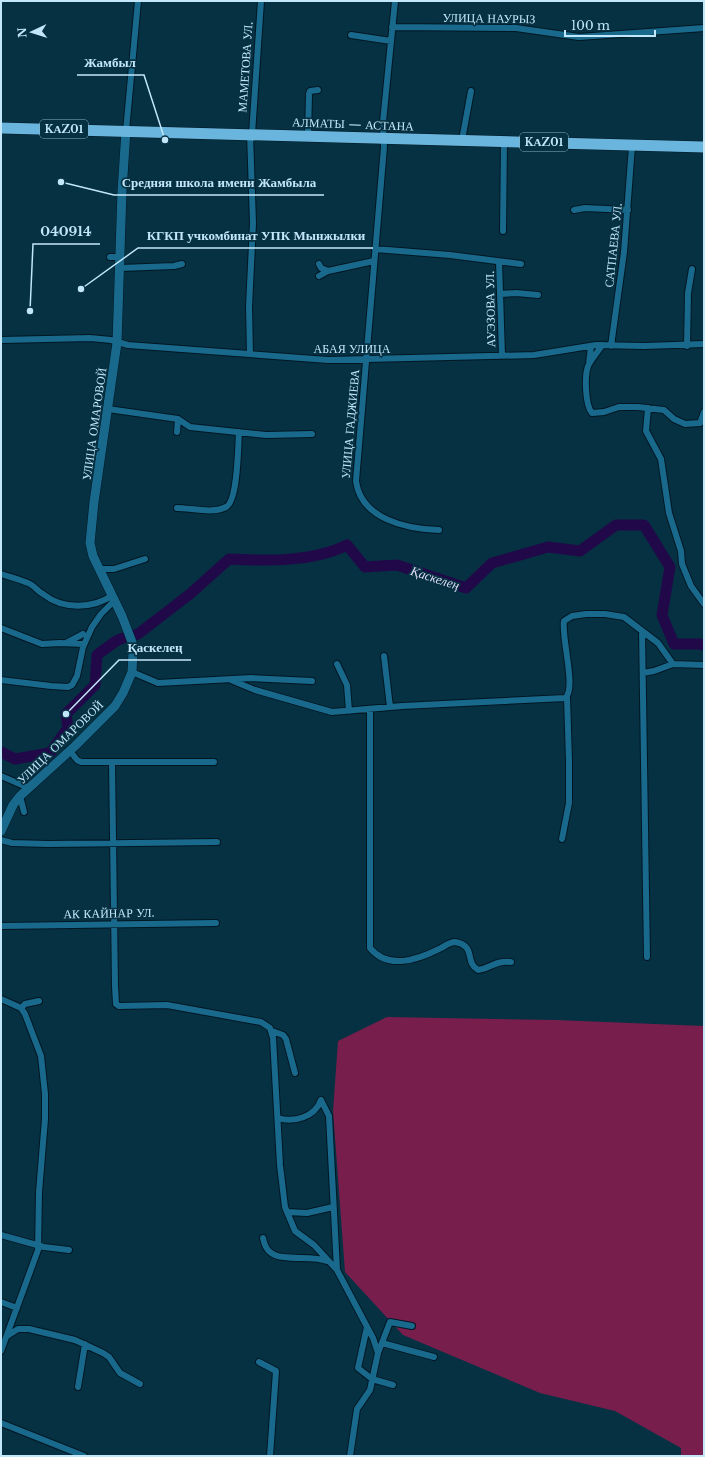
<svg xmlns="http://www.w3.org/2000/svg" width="705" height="1457" font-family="'Libre Baskerville',serif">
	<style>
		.green { fill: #771e4d }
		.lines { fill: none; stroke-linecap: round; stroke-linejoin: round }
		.river { stroke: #210949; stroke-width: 11 }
		.street-casing { stroke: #021722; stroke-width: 8 }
		.secondary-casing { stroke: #021722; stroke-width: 10 }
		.highway-casing { stroke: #021722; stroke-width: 12 }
		.street { stroke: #18698c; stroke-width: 6 }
		.secondary { stroke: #18698c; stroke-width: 9 }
		.highway { stroke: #69b5dd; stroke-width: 11 }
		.labels { text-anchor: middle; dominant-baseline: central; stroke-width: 3.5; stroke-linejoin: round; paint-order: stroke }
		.shield { fill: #063143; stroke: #8ab0c3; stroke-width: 1 }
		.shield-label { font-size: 11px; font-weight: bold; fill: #c3e7fa }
		.street-label { font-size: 12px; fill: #c3e7fa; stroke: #063143 }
		.water-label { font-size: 13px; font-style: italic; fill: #dfdbf3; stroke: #063143 }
		.leader { fill: none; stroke: #c3e7fa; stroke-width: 1.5 }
		.callout-dot { fill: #c3e7fa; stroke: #063143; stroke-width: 1.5 }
		.callout-label { font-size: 13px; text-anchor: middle; font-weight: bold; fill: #c3e7fa; stroke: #063143; stroke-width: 3.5; stroke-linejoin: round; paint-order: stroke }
	</style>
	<rect width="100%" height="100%" fill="#063143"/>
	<path class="green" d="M387,1017L556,1020L704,1026V1456H681V1448L615,1411L540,1393L403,1335L345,1272L333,1111L338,1041Z"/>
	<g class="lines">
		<path class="river" d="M133,636L138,634L190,594L229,559C267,561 313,562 347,545L365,567L397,565L466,588L492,563L548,547L580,551L616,525H644L670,567L662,615L674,644H699L704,645
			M1,752L15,759L50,753L68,728L66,714L95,685L97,655L116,641L123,638"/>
		<g class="street-casing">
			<path id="street" d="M395,1L383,122L384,147L356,481C361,519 406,529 439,530
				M392,27L516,28L579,37L704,28
				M351,35L391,41
				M126,131L138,1
				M252,134L261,1
				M308,135L309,94L310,91L318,90
				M462,140L471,91
				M574,210L585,208L628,210
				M503,231L504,141
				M375,249L450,255L521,264
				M110,257H121
				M499,262L502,355
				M319,264L321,268L328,271
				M120,268L174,266L182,264
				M319,276L328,271L374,261
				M500,294L516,293L538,295
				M1,340L90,338L111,340L128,345L328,360L534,355L596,345L644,346L704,344
				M602,345C598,352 593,357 589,364C584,373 585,405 592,413L604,412L619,407H638L664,410L674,419L685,424L700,423
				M611,346L624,252L632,146
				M687,346L688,293L692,269
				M250,354L249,307L253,223L250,134
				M589,364L591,346
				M648,408L646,431L661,459L669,513L681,551L682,564L691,586L704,604
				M108,409L178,419L190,427L266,435L312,434
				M700,423L704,412
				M177,432L178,419
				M177,508C191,508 213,514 226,507C238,501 238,446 239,432
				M99,569H114L145,559
				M1,574C10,577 19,579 28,583C34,585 37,591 43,594C63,610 93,609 113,595
				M1,628L42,644L60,643L84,644
				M642,631L647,957
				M66,643L83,634
				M384,656L390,707
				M337,664L347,685L349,711
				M132,672L158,683L251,678L312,681
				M643,673L654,671L673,664L704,665
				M1,680L51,686L68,687L72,685L77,676L83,647L92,627L101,614L115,600
				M231,680L255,690L332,712L402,706L565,698C577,690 561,637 564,621L572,616L586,614H605L624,617L658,643L673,664
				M370,709V948C388,970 417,960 439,949C444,947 449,942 455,942C477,946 464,962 478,970C491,968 496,960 511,962
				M70,751L77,760L81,762H214
				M112,762L115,986L116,1004L119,1006L167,1005L261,1022L270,1028L273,1038L280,1165L285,1207L295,1231L314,1245L337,1270
				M1,776L29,788
				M20,796L24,812
				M562,839L569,803V761L567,697
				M1,840L12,843L48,844L217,842
				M1,926L216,923
				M1,999L21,1008L25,1014L41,1056L45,1094V1119L39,1192L38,1250L1,1351
				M21,1008L25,1004L39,1001
				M272,1031L283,1035L286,1039L295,1073
				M321,1100L329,1116L337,1270L373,1338L378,1353L370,1390L357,1409L350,1456
				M278,1118C294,1123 315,1117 321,1100
				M287,1212L307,1213L333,1207
				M1,1235L44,1247L69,1250
				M263,1238C264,1243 266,1249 270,1252C281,1262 311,1255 327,1261
				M1,1302L17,1308
				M367,1327L358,1368L372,1379L393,1385
				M7,1336L18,1329H29L75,1340L103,1353L109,1357L120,1373L140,1384
				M382,1343L434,1357
				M378,1353L390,1322L412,1326
				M259,1362L276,1371L270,1456
				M78,1387L85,1344
				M1,1423L84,1456"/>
		</g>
		<g class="secondary-casing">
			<path id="secondary" d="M1,831L13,805L20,796L75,746L115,706L123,693L132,672L133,653L132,642L122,616L93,556L90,543L94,502L117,343L122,191L126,131"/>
		</g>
		<g class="highway-casing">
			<path id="highway" d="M1,128L704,147"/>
		</g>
		<use href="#street" class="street"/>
		<use href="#secondary" class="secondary"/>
		<use href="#highway" class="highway"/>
	</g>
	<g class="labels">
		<g class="shield">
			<rect x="40" y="120" width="48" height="18" rx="3"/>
			<rect x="520" y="133" width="48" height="18" rx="3"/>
		</g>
		<g class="shield-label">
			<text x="64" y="129">KАZ01</text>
			<text x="544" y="142">KАZ01</text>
		</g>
		<g class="street-label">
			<text transform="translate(489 18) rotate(1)">УЛИЦА НАУРЫЗ</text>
			<text transform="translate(245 67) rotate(-86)">МАМЕТОВА УЛ.</text>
			<text transform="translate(353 124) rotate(2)">АЛМАТЫ — АСТАНА</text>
			<text transform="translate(613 245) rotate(-84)">САТПАЕВА УЛ.</text>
			<text transform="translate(490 309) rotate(-91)">АУЭЗОВА УЛ.</text>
			<text x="352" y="348">АБАЯ УЛИЦА</text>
			<text transform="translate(94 424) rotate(-82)">УЛИЦА ОМАРОВОЙ</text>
			<text transform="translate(350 424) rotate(-85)">УЛИЦА ГАДЖИЕВА</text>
			<text transform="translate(60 742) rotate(-44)">УЛИЦА ОМАРОВОЙ</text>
			<text transform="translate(109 913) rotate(-1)">АК КАЙНАР УЛ.</text>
		</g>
		<g class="water-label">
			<text transform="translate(435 578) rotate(18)">Қаскелең</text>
		</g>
	</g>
	<path class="leader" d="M165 140L144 75H77M61 182L114 195H324M30 311L33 244H100M81 289L138 248H373M66 714L119 660H191"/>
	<g class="callout-dot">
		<circle cx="165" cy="140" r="4"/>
		<circle cx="61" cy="182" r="4"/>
		<circle cx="30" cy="311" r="4"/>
		<circle cx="81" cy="289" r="4"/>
		<circle cx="66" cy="714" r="4"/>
	</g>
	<g class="callout-label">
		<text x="110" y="67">Жамбыл</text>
		<text x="219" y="187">Средняя школа имени Жамбыла</text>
		<text x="66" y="236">040914</text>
		<text x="256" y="240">КГКП учкомбинат УПК Мынжылки</text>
		<text x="155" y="652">Қаскелең</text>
	</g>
	<rect width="705" height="1457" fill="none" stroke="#c3e7fa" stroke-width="4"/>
	<g transform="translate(32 32) rotate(266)" stroke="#063143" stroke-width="3" paint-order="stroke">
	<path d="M0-3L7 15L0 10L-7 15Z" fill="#c3e7fa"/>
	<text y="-6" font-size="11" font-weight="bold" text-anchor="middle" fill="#c3e7fa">N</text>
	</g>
	<path d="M565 30v6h90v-6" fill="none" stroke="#c3e7fa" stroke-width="2"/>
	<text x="571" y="30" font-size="12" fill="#c3e7fa" stroke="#063143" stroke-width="3" paint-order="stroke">100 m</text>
</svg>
